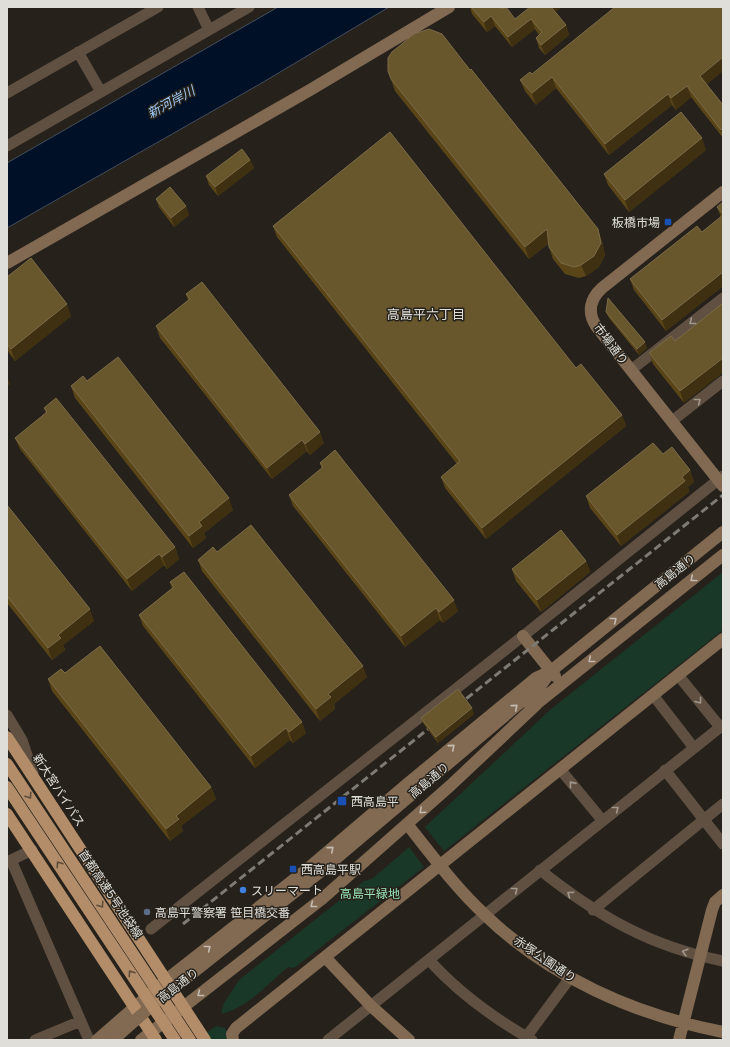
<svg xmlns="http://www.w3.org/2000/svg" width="730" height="1047" font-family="Poppins,'Noto Sans JP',sans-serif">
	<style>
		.green { fill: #193827 }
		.water { fill: #001027; stroke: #434e5c }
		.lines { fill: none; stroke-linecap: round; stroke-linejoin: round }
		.street { stroke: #5f5041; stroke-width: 11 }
		.secondary { stroke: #816952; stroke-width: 12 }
		.highway { stroke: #b38d69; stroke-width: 12 }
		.rail { stroke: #7e7b75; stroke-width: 3; stroke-dasharray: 8 4; stroke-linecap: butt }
		.secondary-bridge { stroke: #816952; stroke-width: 12 }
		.highway-bridge { stroke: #b38d69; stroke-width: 12 }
		.wall { fill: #5a4518 }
		.shaded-wall { fill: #3f3011 }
		.building { fill: #68562d; stroke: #7b6b48 }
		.oneway { stroke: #a0978d }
		.oneway2 { stroke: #c4bbb0 }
		.oneway3 { stroke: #5e4d3a }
		.transit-dot { fill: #1a4fb4; stroke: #26221b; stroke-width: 1.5 }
		.shop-dot { fill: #3f7fe0; stroke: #26221b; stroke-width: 1.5 }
		.service-dot { fill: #5c6f8a; stroke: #26221b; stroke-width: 1.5 }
		.labels { text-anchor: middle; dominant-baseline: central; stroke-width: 3; stroke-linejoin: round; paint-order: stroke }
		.poi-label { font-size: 12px; fill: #e0ded9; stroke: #26221b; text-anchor: start }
		.street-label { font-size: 12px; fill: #e0ded9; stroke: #26221b }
		.park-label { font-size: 12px; fill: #97e3b7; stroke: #26221b }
		.water-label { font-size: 13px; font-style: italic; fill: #9cc7f4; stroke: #26221b }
		.neighbourhood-label { font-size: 13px; fill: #e0ded9; stroke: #26221b }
	</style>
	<rect width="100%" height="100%" fill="#26221b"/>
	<path class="green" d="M723,572V630L444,851L425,827L550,710Z
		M409,847L424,867L294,968L288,967C268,984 247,1008 221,1014L224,1003L239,980L364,881L372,879Z
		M216,1026L225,1028L232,1040H211L206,1033Z"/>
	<path class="water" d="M278,7H389L260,84L7,228V163Z"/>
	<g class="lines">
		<path class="street" d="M198,7L209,30
			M78,52L101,92
			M7,93L158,7
			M7,146L249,7
			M631,370L723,298
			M672,421L723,381
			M678,675L720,727
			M653,695L694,748
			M7,715L22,740L33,773
			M560,769L602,820
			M665,770L723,844
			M11,860L89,1040
			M7,862L32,850
			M540,870C598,916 649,946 723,961
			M593,910L723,804
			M151,929L523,636L723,476
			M429,960C457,991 495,1019 532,1040
			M35,1040L81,1021
			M328,1040L723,725
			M524,1040L570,978"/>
		<path class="secondary" d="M723,192L602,288C590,299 587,312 596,326L723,486
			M7,263L310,90L449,7
			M523,636L555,676
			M530,709L723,555
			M407,824C432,855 455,887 484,914C549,977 635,1015 723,1032
			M325,868L541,685L551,671L723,532
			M325,957L371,1006L409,1040
			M97,1040L166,980L306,870L407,784L536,678L551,671
			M141,1040L323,898L451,785L536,705
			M233,1040L232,1034L236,1028L723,639
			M679,1040L712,910L715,902L723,895"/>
		<path class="highway" d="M7,737L205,1040
			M7,814L156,1040"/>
		<path class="rail" d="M457,706L723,495
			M183,924L437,722"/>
		<path class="secondary-bridge" d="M113,1040L156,1002L325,868"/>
		<path class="highway-bridge" d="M7,764L190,1040
			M7,787L175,1040"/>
	</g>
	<path class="wall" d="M470,7H500L502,9L515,19L556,12L566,25L569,35L545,55L539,48L536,38L539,35L535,29L512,47L495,26L487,32L472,14Z
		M388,71L602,241L605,255L599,267L586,276L579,278L565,274L553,259L549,247V243L529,259L395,91Z
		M532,74L707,85L723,105V138L691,97L676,110L672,105L609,155L556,88L536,105L525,91L520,80Z
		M706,150L629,212L608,185L604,174Z
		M250,160L254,168L218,196L209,185L206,176Z
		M156,199L186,206L189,215L174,227L159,207Z
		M723,202V286L666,331L634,290L630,279L702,232L721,217L717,207Z
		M273,226L622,415L626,426L486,539L445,488L441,477L457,464L277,237Z
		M7,277L71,316L15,361L7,350Z
		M186,294L324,443L310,455L307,451L272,479L160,338L156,326L188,300Z
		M606,312L647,348L639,355L609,318Z
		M675,341L684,403L653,364L649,353Z
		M87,381L233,510L204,533L206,538L193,548L75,398L71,386Z
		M44,408L175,547L179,559L167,569L164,565L132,591L20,449L15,438L46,413Z
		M663,454L690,470L694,482L688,487L689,492L621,546L590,508L586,496Z
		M320,463L458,611L443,623L440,620L405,647L293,506L289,495L322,469Z
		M7,505L94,621L63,645L65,650L52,660L7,603Z
		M217,552L367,677L334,704L335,709L320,721L202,571L198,560Z
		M586,561L590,572L541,612L516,581L512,569Z
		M170,582L306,733L293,743L290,740L255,768L143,626L139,615L172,588Z
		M65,673L211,787L216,799L181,826L183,831L170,841L52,691L48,679Z
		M474,714L438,743L423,723L421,718Z"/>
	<path class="shaded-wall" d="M550,7H562L553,14Z
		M491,16L495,26L487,32L484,22Z
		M531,19L535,29L512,47L508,37Z
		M566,25L569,35L545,55L541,45Z
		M723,57V71L704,87L700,76Z
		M552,77L556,88L536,105L532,93Z
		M687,86L691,97L676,110L671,98Z
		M668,94L672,105L609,155L605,144Z
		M723,128V135L721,130Z
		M702,138L706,150L629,212L625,200Z
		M250,160L254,168L218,196L215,187Z
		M186,206L189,215L174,227L171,218Z
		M547,229L551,241L529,259L525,247Z
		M598,229L602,241L605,255L599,267L586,276L581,265Z
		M723,272V286L666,331L662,320Z
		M67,304L71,316L15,361L11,349Z
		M645,342L647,348L639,355L637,349Z
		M723,358V373L684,403L680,391Z
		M7,376L10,384L7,386Z
		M622,415L626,426L486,539L482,528Z
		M320,432L324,443L310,455L305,444Z
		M302,440L307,451L272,479L267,468Z
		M690,470L694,482L688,487L689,492L621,546L617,535Z
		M229,498L233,510L204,533L206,538L193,548L189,536L199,522Z
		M175,547L179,559L167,569L162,557Z
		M159,554L164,565L132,591L127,579Z
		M586,561L590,572L541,612L537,600Z
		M454,600L458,611L443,623L439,612Z
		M436,608L440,620L405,647L401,636Z
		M90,609L94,621L63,645L65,650L52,660L48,648L58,635Z
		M363,666L367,677L334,704L335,709L320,721L316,709L328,694Z
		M472,708L474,714L438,743L436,737Z
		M302,722L306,733L293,743L289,732Z
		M286,728L290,740L255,768L251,756Z
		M211,787L216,799L181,826L183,831L170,841L166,829L176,816Z"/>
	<path class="building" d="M471,7H500L502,9L506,7L515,19L530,7H551L566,25L541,45L536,38L542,32L531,19L508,37L491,16L484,22Z
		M615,7H723V57L700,76L723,105V128L721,130L687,86L671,98L668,94L605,144L552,77L532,93L520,80L530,72L532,74Z
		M429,29L442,34L470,70L471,69L598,229L601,243L594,256L581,265L574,267L561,263L549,247L547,229L525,247L391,79L388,71V58L392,52L414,34Z
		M681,112L702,138L625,200L604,174Z
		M390,132L576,368L581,364L622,415L482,528L441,477L460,461L273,226Z
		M242,149L250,160L215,187L206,176Z
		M170,187L186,206L171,218L156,199Z
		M723,202V214L717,207Z
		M723,215V272L662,320L630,279L697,226L702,232Z
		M31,258L67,304L11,349L7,344V277Z
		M202,282L320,432L305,444L302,440L267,468L156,326L190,299L186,294Z
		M608,298L645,342L637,349L606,312Z
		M723,303V358L680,391L649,353L671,336L675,341Z
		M118,357L229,498L199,522L202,526L189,536L71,386L83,376L87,381Z
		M56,398L175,547L162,557L159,554L127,579L15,438L47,412L44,408Z
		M653,443L663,454L672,447L690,470L682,477L685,481L617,535L586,496Z
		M335,450L454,600L439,612L436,608L401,636L289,495L323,467L320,463Z
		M7,505L90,609L58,635L61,638L48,648L7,596Z
		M251,525L363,666L328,694L331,697L316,709L198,560L213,547L217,552Z
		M561,530L586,561L537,600L512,569Z
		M184,572L302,722L289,732L286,728L251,756L139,615L174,587L170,582Z
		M100,646L211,787L176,816L179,819L166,829L48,679L61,669L65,673Z
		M458,689L472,708L436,737L421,718Z"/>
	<defs><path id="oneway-chevron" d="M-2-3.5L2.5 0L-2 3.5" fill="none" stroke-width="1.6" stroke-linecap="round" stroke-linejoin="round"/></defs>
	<g class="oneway">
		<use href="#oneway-chevron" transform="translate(692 322) rotate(142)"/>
		<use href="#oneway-chevron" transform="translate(698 401) rotate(-38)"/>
		<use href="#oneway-chevron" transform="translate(699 701) rotate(52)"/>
		<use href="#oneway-chevron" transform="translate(572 784) rotate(-129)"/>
		<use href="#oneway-chevron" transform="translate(616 809) rotate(-38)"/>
		<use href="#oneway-chevron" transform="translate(515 890) rotate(-39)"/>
		<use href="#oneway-chevron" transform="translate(570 894) rotate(-144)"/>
		<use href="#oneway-chevron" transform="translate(685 952) rotate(-164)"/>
	</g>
	<g class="oneway2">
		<use href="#oneway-chevron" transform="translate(693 579) rotate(141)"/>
		<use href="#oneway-chevron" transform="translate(614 620) rotate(-39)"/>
		<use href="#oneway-chevron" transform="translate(591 660) rotate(141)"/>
		<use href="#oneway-chevron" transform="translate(515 707) rotate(-40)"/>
		<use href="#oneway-chevron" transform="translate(452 747) rotate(-40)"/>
		<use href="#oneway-chevron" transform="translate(422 811) rotate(138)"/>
		<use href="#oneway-chevron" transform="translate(331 849) rotate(-41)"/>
		<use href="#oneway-chevron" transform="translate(313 905) rotate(142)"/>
		<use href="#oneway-chevron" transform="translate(208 948) rotate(-38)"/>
		<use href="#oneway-chevron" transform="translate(200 994) rotate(142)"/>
	</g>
	<g class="oneway3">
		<use href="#oneway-chevron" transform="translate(29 796) rotate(56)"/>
		<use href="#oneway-chevron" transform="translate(59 864) rotate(-124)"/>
		<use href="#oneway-chevron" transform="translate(101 905) rotate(56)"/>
		<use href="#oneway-chevron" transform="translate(131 973) rotate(-124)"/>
	</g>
	<g class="transit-dot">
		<rect x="664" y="218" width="8" height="8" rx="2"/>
		<rect x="337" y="796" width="10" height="10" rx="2"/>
		<rect x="289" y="865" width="8" height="8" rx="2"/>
	</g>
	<circle class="shop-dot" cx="243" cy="890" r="4"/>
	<circle class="service-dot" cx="147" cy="912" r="4"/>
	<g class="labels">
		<g class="poi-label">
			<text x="660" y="222" text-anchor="end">板橋市場</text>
			<text x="351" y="801">西高島平</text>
			<text x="301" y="869">西高島平駅</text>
			<text x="251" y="890">スリーマート</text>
			<text x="155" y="912">高島平警察署 笹目橋交番</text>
		</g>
		<g class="street-label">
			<text transform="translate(611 344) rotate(53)">市場通り</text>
			<text transform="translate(675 571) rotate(-39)">高島通り</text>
			<text transform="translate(429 780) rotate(-40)">高島通り</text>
			<text transform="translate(59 790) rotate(57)">新大宮バイパス</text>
			<text transform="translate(111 894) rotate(56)">首都高速5号池袋線</text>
			<text transform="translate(545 959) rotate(34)">赤塚公園通り</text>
			<text transform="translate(178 985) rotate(-38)">高島通り</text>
		</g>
		<g class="park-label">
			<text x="370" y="893">高島平緑地</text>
		</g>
		<g class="water-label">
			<text transform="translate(171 102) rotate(-29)">新河岸川</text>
		</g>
		<g class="neighbourhood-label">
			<text x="426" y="314">高島平六丁目</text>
		</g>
	</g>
	<rect width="730" height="1047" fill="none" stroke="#e0ded9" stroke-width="16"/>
</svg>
